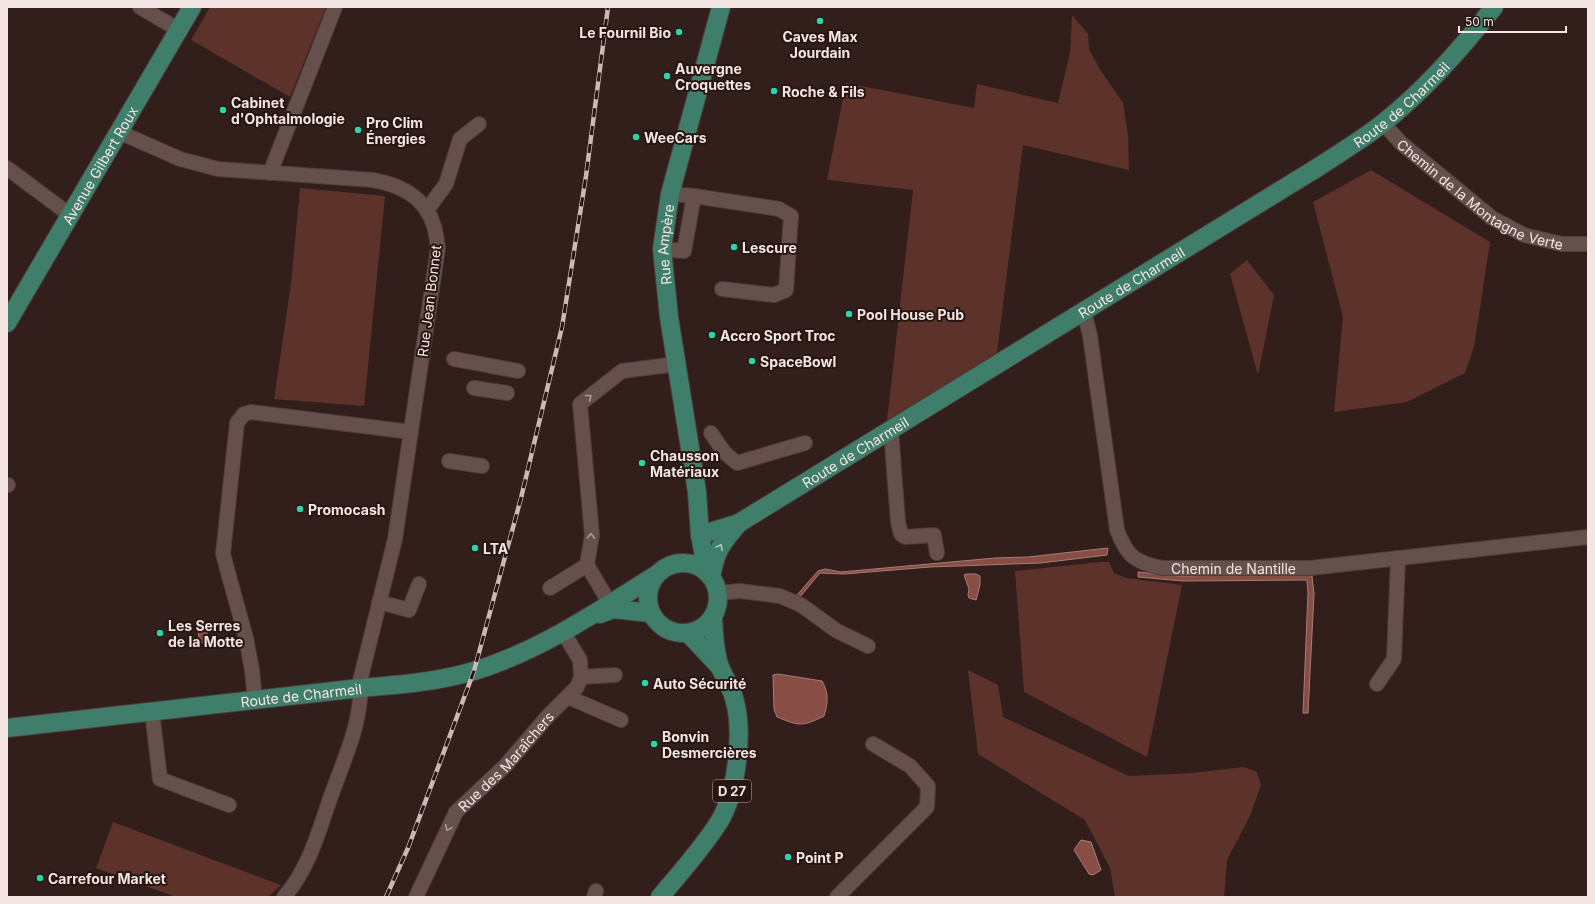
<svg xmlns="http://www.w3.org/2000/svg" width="1595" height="904" font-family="Inter,sans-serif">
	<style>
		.green { fill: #5c322b }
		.water { fill: #884e46; stroke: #a87b75 }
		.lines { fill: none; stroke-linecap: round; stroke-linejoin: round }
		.minor-casing { stroke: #4d3e3c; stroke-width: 16 }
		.major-casing { stroke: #4d3e3c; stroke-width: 20 }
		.minor { stroke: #66504c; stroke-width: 14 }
		.major { stroke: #3e7e6b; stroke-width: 18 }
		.rail-casing { stroke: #c9bab8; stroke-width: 4.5 }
		.rail { stroke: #281613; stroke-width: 3; stroke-dasharray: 9; stroke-linecap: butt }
		.oneway { stroke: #ac9a98 }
		.oneway2 { stroke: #bcc6bf }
		.poi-dot { fill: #2ad5ac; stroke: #281613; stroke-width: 1.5 }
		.labels { text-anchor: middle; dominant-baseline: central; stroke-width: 4; stroke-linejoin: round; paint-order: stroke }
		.shield { fill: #281613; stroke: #b5a7a5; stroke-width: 1 }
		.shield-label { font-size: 13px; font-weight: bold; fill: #f2e5e3 }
		.poi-label { font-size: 14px; font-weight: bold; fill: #f2e5e3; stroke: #281613; text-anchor: start }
		.street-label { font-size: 14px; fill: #f2e5e3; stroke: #281613 }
	</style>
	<rect width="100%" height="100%" fill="#321f1c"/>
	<path class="green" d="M210,7H326L290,97L191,40Z
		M1072,15L1088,34L1089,49L1099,68L1123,103L1128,135L1129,170L1023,145L997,353L887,421L913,190L827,180L846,83L974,108L977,84L1058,103L1070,53Z
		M1371,170L1490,242L1474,347L1465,373L1407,402L1334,412L1343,317L1313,202Z
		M300,188L385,196L364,406L274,399L291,284Z
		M1247,260L1274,295L1258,375L1230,274Z
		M1100,562H1109L1114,573L1126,578L1182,585L1147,757L1024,692L1015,571Z
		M968,670L998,685L1003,717L1129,776L1192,773L1244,767L1257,772L1261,785L1250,816L1227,860L1224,897H1115L1110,868L1085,820L978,754Z
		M113,822L281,885L268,897H176L96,868Z"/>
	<path class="water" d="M1108,548L1107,555L1041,563L930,567L844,574L820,573L800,597L797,595L818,571L825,569L841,572L995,558L1028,557Z
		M1138,572L1181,576L1308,573L1312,576L1314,594L1308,713H1303L1308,593L1307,580L1183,581L1138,577Z
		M966,574H976L980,576V585L976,600L969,598L968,595L969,589L964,575Z
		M206,625L208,641L200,643L197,626Z
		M778,674L822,681C829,693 828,703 824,716C802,727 799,726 777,717L774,709L773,675Z
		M1081,840L1091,842L1101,870L1093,875L1089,874L1074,850Z"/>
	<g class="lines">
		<g class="minor-casing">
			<g id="minor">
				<path d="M140,7L179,30"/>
				<path id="s1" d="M1383,123L1401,143L1492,218L1524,235L1562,244H1588"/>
				<path d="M119,132L180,159L218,169L373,180C401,185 425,197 434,226C436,233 437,241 438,248L395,539L360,681C363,721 344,759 331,796C319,830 309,869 284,897"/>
				<path d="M7,168L70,215"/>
				<path d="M270,173L335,7"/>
				<path d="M670,194L694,196"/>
				<path d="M427,210L446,184L460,139L479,124"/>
				<path d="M662,249L684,251L694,196L779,209L791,216L786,290L774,295L722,289"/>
				<path id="s2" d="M1084,311L1090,336L1117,530C1127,556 1134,562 1162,568H1310L1588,537"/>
				<path d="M454,359L518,371"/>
				<path d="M474,388L507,393"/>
				<path d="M891,430L898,522L901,534L905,537L934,535L937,553"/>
				<path d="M711,433L724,452L737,463L805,443"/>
				<path d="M449,461L482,466"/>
				<path d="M7,485H8"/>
				<path d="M550,588L587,565"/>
				<path d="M717,593L740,591L780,596L801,605L837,631L868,646"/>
				<path d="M379,602L409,610L419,584"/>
				<path d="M613,609L587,565L592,535L580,404L622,371L677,364"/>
				<path d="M581,677L615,675"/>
				<path d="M1377,684L1394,659L1398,558"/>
				<path d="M568,697L621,720"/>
				<path d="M255,700L252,670L246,638L223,554L237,423L244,414L251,412L411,432"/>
				<path d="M152,712L160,779L229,805"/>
				<path id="s3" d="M416,897L456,812L506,765L548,716L577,687L581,677L580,660L563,632"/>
				<path d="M594,897L596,891"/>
				<path d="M837,897L927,807L928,786L910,766L873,744"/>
			</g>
		</g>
		<g class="major-casing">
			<g id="major">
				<path id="s4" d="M7,323L192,7"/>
				<path id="s5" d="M700,535L739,523L1320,166C1341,152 1363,139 1383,123C1425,90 1461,49 1494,7"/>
				<circle cx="683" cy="598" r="35"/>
				<path id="s6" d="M707,573L700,535L697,492L669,317L662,249L670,194L721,7"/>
				<path d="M711,577C716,550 721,544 739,523"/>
				<path d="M600,614L613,609L651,613"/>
				<path d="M688,633L719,666"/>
				<path id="s7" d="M7,728L360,688C398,685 437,682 474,671C540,651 598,611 656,575"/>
				<path d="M660,897C680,873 702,849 719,822C737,793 744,731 734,698C731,687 724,677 720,667C714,651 714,633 713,616"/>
			</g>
		</g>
		<use href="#minor" class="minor"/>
		<use href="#major" class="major"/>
		<g class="rail-casing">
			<path id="rail" d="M386,897L408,848L474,671L521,498L562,327L586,176L608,7"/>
		</g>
		<use href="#rail" class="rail"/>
	</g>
	<defs><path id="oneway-chevron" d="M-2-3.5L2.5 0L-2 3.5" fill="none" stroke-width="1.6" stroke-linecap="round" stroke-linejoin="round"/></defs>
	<g class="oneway">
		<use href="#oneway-chevron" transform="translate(589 397) rotate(-39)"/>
		<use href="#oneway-chevron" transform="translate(591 536) rotate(-87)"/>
		<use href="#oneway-chevron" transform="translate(448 828) rotate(115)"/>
	</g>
	<use class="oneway2" href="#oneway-chevron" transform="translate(720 547) rotate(-62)"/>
	<g class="poi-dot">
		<circle cx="820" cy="21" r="4"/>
		<circle cx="679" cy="32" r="4"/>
		<circle cx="667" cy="76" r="4"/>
		<circle cx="774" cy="91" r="4"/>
		<circle cx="223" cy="110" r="4"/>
		<circle cx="358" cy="130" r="4"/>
		<circle cx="636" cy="137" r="4"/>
		<circle cx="734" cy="247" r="4"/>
		<circle cx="849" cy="314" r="4"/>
		<circle cx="712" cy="335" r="4"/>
		<circle cx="752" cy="361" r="4"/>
		<circle cx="642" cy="463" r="4"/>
		<circle cx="300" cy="509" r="4"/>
		<circle cx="475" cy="548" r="4"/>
		<circle cx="160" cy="633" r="4"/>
		<circle cx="645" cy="683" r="4"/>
		<circle cx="654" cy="744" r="4"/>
		<circle cx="788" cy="857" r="4"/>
		<circle cx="40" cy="878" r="4"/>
	</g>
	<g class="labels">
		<rect class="shield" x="713" y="780" width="38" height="22" rx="3"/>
		<g class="shield-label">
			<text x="732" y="791">D 27</text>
		</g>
		<g class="poi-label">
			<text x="671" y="32" text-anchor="end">Le Fournil Bio</text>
			<text x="820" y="36" text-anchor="middle">Caves Max<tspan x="820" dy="16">Jourdain</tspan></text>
			<text x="675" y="68">Auvergne<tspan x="675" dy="16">Croquettes</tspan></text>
			<text x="782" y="91">Roche &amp; Fils</text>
			<text x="231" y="102">Cabinet<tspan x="231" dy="16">d'Ophtalmologie</tspan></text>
			<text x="366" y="122">Pro Clim<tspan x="366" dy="16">Énergies</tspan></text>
			<text x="644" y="137">WeeCars</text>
			<text x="742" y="247">Lescure</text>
			<text x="857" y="314">Pool House Pub</text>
			<text x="720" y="335">Accro Sport Troc</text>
			<text x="760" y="361">SpaceBowl</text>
			<text x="650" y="455">Chausson<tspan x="650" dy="16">Matériaux</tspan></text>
			<text x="308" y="509">Promocash</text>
			<text x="483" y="548">LTA</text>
			<text x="168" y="625">Les Serres<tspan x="168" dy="16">de la Motte</tspan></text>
			<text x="653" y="683">Auto Sécurité</text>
			<text x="662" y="736">Bonvin<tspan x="662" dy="16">Desmercières</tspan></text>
			<text x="796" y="857">Point P</text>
			<text x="48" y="878">Carrefour Market</text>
		</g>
		<g class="street-label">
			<text stroke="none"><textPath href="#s5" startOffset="825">Route de Charmeil</textPath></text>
			<text stroke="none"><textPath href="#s4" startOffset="183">Avenue Gilbert Roux</textPath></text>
			<text stroke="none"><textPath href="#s1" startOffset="123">Chemin de la Montagne Verte</textPath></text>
			<text stroke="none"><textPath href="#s6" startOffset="332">Rue Ampère</textPath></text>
			<text stroke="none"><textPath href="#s5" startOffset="501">Route de Charmeil</textPath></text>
			<text transform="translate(429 301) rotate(-83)">Rue Jean Bonnet</text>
			<text stroke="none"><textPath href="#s5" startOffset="177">Route de Charmeil</textPath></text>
			<text stroke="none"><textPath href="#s2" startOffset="356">Chemin de Nantille</textPath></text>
			<text stroke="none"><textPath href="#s7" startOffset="296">Route de Charmeil</textPath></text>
			<text stroke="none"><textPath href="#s3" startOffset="165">Rue des Maraîchers</textPath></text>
		</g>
	</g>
	<rect width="1595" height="904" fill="none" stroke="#f2e5e3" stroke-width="16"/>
	<path d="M1459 26v6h107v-6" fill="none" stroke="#f2e5e3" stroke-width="2"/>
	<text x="1465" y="26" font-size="12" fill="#f2e5e3" stroke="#281613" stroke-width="3" paint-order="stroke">50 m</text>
</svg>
